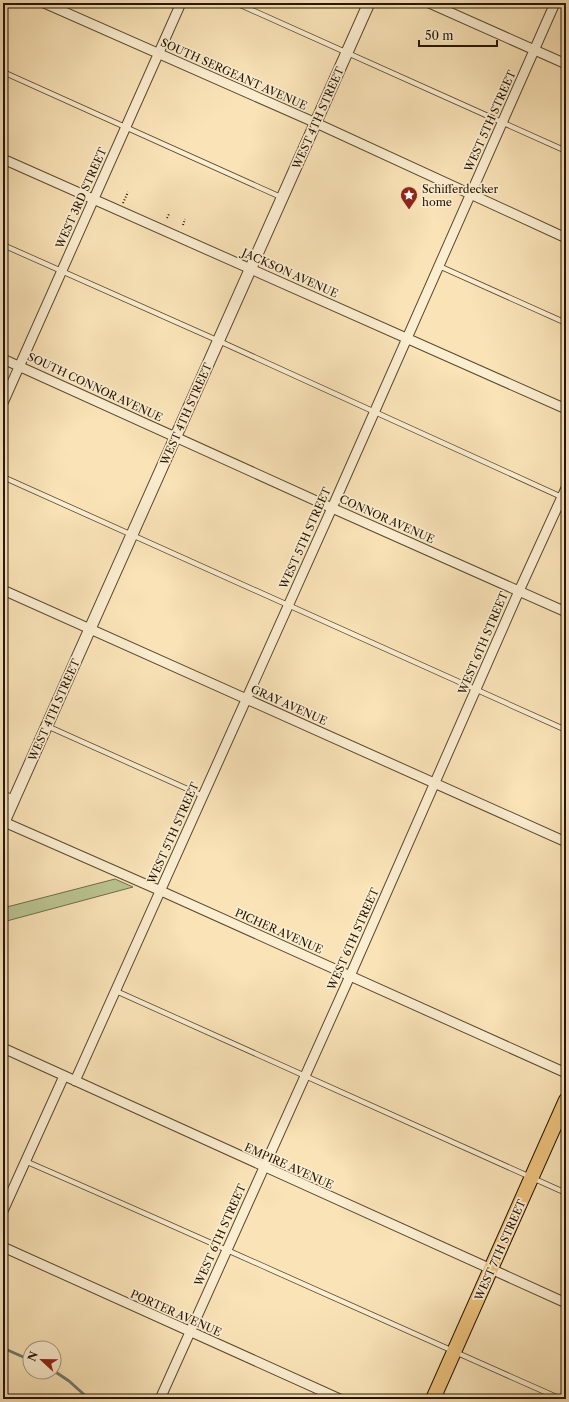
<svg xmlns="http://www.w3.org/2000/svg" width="569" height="1402" font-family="'Libre Caslon Text',serif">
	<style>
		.grass { fill: #bac491; stroke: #706c48 }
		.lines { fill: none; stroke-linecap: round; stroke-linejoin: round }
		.stream { stroke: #6e7a6b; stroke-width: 3 }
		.service-casing { stroke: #5a482e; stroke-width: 6 }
		.minor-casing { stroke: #5a482e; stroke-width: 11 }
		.tertiary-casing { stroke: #5a482e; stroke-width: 13 }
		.primary-casing { stroke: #251500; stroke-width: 16 }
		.path { stroke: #251500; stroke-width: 2; stroke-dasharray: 1 2; stroke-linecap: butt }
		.service { stroke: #fbedd0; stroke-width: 4.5 }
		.minor { stroke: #fbedd0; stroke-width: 9 }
		.tertiary { stroke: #fbedd0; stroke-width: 11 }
		.primary { stroke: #ecc27c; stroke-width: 14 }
		.labels { text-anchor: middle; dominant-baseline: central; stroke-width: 3.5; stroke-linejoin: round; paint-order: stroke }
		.street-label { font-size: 11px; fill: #251500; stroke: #fbedd0 }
		.poi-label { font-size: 11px; fill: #251500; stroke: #fbedd0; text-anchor: start }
	</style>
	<rect width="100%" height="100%" fill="#f9e3b7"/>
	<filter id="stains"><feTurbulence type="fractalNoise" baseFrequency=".005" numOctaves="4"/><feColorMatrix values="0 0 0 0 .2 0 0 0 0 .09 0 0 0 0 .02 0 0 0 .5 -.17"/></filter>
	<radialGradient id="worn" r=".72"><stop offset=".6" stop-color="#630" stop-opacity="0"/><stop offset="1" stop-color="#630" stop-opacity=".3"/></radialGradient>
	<path class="grass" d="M115,879L133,887L3,922V908Z"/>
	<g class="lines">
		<path class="stream" d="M3,1348L30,1360
			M54,1371L69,1381L89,1399"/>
		<g class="service-casing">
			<path id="service" d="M236,3L566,151
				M3,72L283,198
				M3,245L219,341L566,499
				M439,266L566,323
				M3,477L566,730
				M47,726L203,796
				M3,793L15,799
				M116,991L566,1193
				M25,1161C205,1239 382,1320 561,1399"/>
		</g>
		<g class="minor-casing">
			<path id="minor" d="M44,3L316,123L566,238
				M429,3L566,64
				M3,159L566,409
				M3,359L332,508L566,612
				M3,403L181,3
				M3,590L566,842
				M4,822L161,891L566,1073
				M3,1048L566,1303
				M75,1081L332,508L555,3
				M3,1211L64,1076
				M3,1247L340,1399
				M160,1399L350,976L519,591L566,488"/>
		</g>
		<g class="tertiary-casing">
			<path id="tertiary" d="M3,824L369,3"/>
		</g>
		<g class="primary-casing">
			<path id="primary" d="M433,1399L566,1100"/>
		</g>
		<path class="path" d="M123,203L128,192
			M167,218L169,214
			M183,225L185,219"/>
		<use href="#service" class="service"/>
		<use href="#minor" class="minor"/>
		<use href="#tertiary" class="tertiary"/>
		<use href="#primary" class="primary"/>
	</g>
	<defs>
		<g id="sight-pin" transform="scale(0.9)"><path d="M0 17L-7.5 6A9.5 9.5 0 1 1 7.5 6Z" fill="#8f2418" stroke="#fbedd0"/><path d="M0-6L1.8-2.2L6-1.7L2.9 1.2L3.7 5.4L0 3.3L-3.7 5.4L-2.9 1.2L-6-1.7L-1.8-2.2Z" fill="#fff"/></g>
	</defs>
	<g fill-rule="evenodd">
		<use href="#sight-pin" x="409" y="195"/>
	</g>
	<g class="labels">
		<g class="street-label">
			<text transform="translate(234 74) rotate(24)">SOUTH SERGEANT AVENUE</text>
			<text transform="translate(318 118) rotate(-66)">WEST 4TH STREET</text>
			<text transform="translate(490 121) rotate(-66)">WEST 5TH STREET</text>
			<text transform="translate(81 198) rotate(-66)">WEST 3RD STREET</text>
			<text transform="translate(290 273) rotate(24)">JACKSON AVENUE</text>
			<text transform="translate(95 387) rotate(25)">SOUTH CONNOR AVENUE</text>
			<text transform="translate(186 414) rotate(-66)">WEST 4TH STREET</text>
			<text transform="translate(387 519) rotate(24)">CONNOR AVENUE</text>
			<text transform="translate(305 538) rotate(-66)">WEST 5TH STREET</text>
			<text transform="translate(483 643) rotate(-67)">WEST 6TH STREET</text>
			<text transform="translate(289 705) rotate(24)">GRAY AVENUE</text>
			<text transform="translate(54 710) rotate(-66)">WEST 4TH STREET</text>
			<text transform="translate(173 833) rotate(-66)">WEST 5TH STREET</text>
			<text transform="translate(279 931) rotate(24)">PICHER AVENUE</text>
			<text transform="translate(353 939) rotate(-66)">WEST 6TH STREET</text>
			<text transform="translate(289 1166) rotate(24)">EMPIRE AVENUE</text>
			<text transform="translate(220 1235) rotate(-66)">WEST 6TH STREET</text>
			<text transform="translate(500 1250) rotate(-66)">WEST 7TH STREET</text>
			<text transform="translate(176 1313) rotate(24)">PORTER AVENUE</text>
		</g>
		<g class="poi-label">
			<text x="422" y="189">Schifferdecker<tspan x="422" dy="13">home</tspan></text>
		</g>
	</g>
	<rect width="569" height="1402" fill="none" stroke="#f9e3b7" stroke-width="16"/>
	<rect x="4" y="4" width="561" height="1394" fill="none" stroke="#251500" stroke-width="2"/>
	<rect x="8" y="8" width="553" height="1386" fill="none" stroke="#251500"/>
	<g transform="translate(42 1360) rotate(292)"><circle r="19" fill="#fbedd0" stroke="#a5977d"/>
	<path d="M0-3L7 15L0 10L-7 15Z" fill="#8f2418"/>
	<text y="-6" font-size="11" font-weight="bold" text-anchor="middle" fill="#251500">N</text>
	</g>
	<path d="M419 40v6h78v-6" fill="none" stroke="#251500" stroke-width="2"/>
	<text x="425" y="40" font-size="12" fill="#251500" stroke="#fbedd0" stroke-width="3" paint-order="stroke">50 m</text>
	<rect width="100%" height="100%" filter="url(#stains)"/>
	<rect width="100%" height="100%" fill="url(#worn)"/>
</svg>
